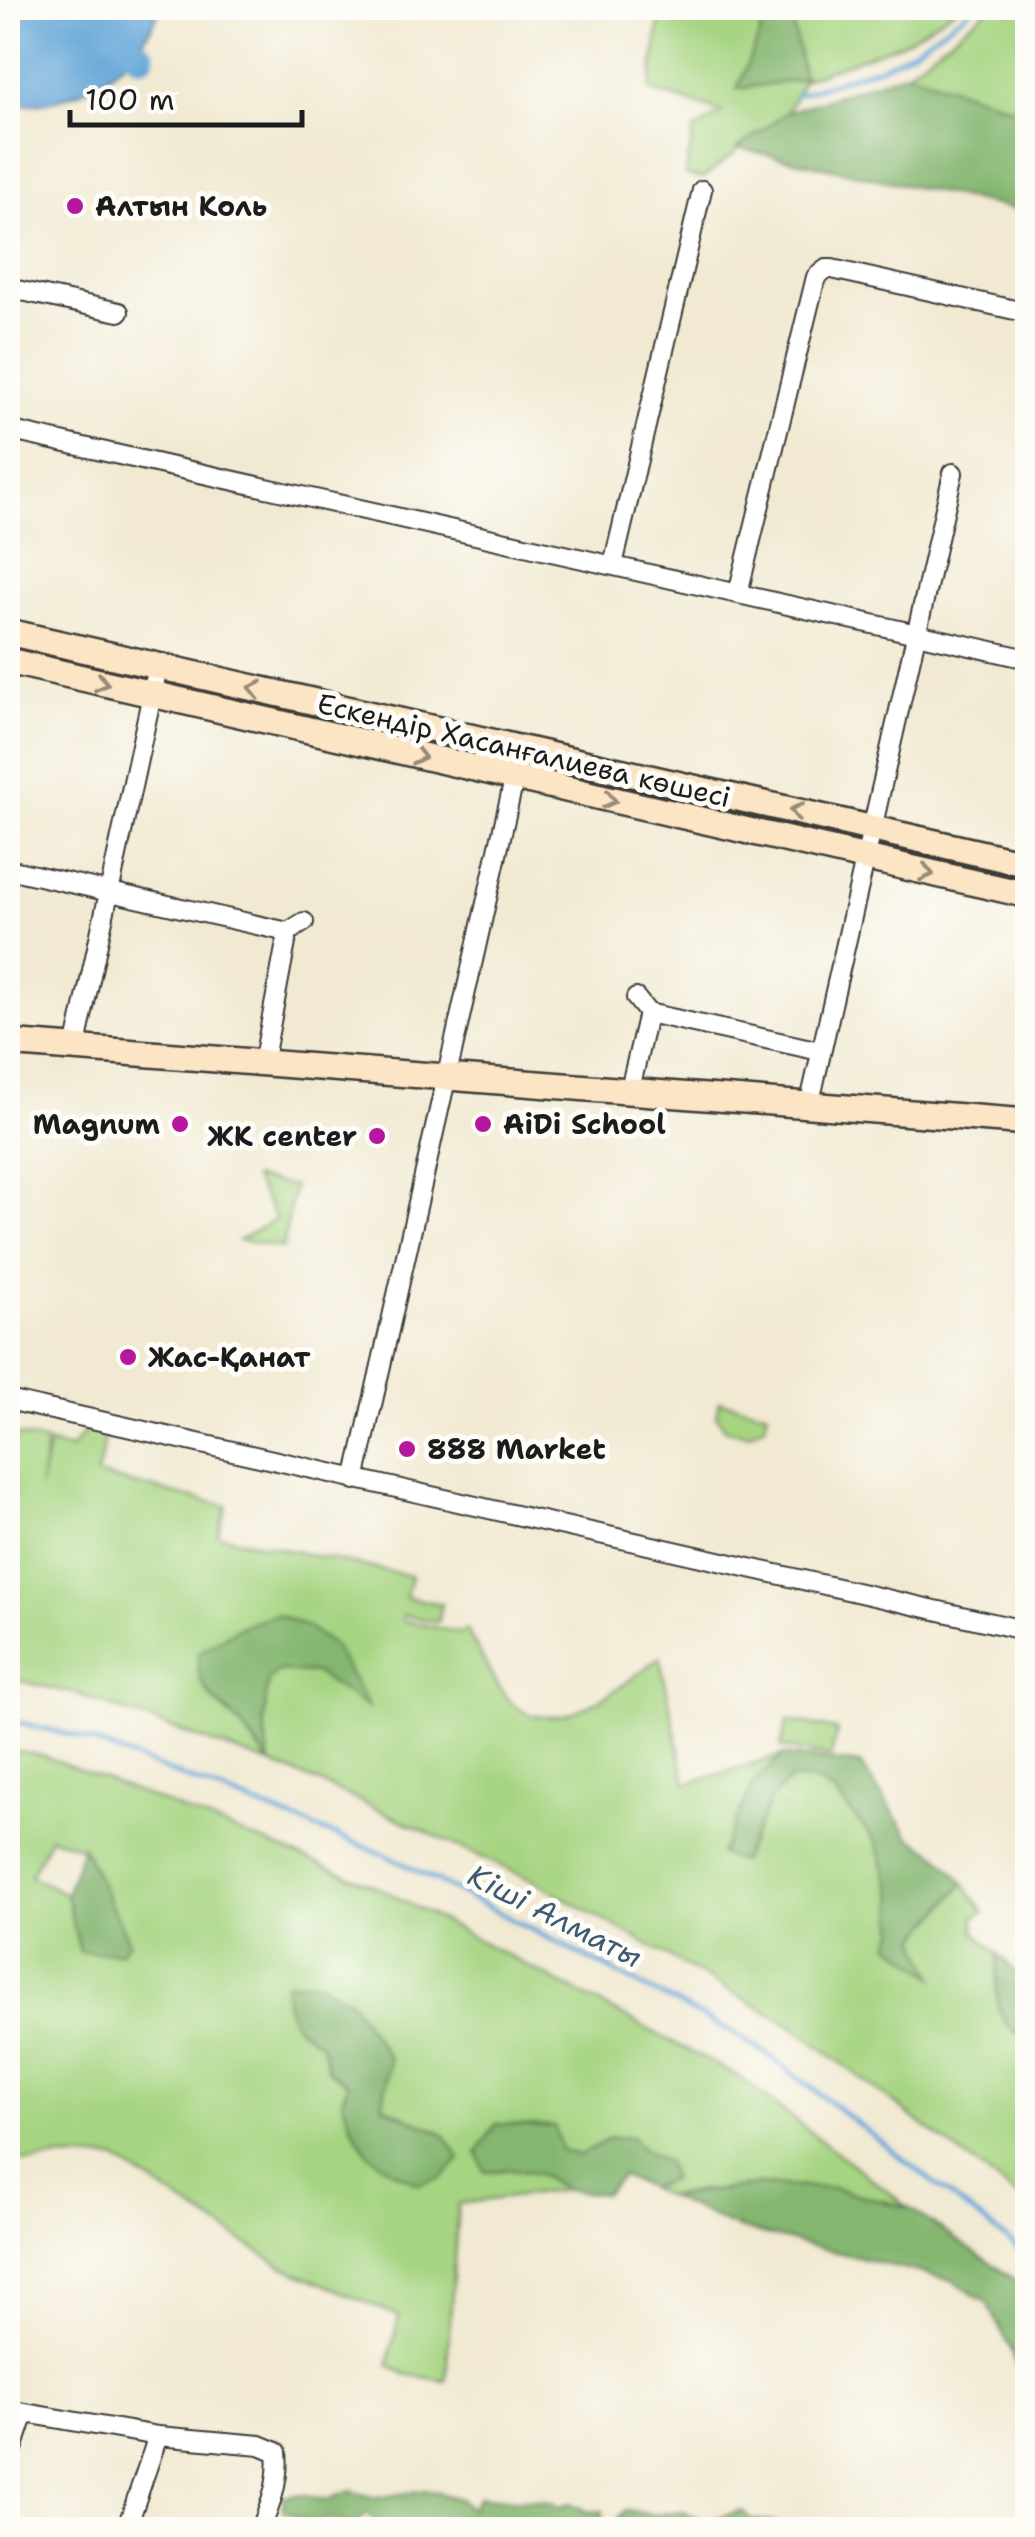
<svg xmlns="http://www.w3.org/2000/svg" width="1035" height="2537" font-family="'Shantell Sans',sans-serif">
	<style>
		.green { fill: #a6d481; stroke: #61784e; stroke-width: 2.5; fill-rule: evenodd }
		.forest { fill: #84b66f; stroke: #506946; stroke-width: 2.5 }
		.water { fill: #64a6d8; stroke: #40617a; stroke-width: 2.5 }
		.lines { fill: none; stroke-linecap: round; stroke-linejoin: round }
		.stream { stroke: #64a6d8; stroke-width: 5 }
		.river { stroke: #64a6d8; stroke-width: 28 }
		.street-casing { stroke: #3c3b37; stroke-width: 22 }
		.secondary-casing { stroke: #3c3b37; stroke-width: 30 }
		.street { stroke: #fff; stroke-width: 18 }
		.secondary { stroke: #fce5c4; stroke-width: 25 }
		.oneway { stroke: #978b78 }
		.poi-dot { fill: #b5179e; stroke: #fdfcf7; stroke-width: 4 }
		.labels { text-anchor: middle; dominant-baseline: central; stroke-width: 10; stroke-linejoin: round; paint-order: stroke }
		.poi-label { font-size: 28px; font-weight: bold; fill: #1c1c1c; stroke: #fdfcf7; text-anchor: start }
		.street-label { font-size: 28px; fill: #1c1c1c; stroke: #fdfcf7 }
		.water-label { font-size: 30px; font-style: italic; fill: #3c5a71; stroke: #fdfcf7 }
	</style>
	<rect width="100%" height="100%" fill="#fdfcf7"/>
	<filter id="ink" filterUnits="userSpaceOnUse"><feTurbulence type="fractalNoise" baseFrequency=".01" numOctaves="2"/><feDisplacementMap in="SourceGraphic" scale="20" xChannelSelector="R" yChannelSelector="G"/><feConvolveMatrix kernelMatrix="1 2 1 2 8 2 1 2 1" color-interpolation-filters="sRGB"/></filter>
	<filter id="wash" filterUnits="userSpaceOnUse"><feTurbulence type="fractalNoise" baseFrequency=".0048" numOctaves="4" result="noise"/><feDisplacementMap in="SourceGraphic" scale="40" xChannelSelector="R" yChannelSelector="G"/><feGaussianBlur stdDeviation="2.25" result="paint"/><feColorMatrix in="noise" values="0 0 0 0 0 0 0 0 0 0 0 0 0 0 0 0 0 1.4 0 .05"/><feComposite in="paint" operator="in"/></filter>
	<g filter="url(#wash)">
		<rect width="100%" height="100%" fill="#f1e9d1"/>
		<path class="green" d="M661,8H760L761,32L739,89L803,78L790,8H957L902,43L804,79L787,112L702,179L685,175L694,131L722,112L650,90Z
			M990,8H1027V113L907,72Z
			M175,681L503,755L499,768L172,695Z
			M539,762L852,834L849,847L535,775Z
			M253,1178L294,1186L283,1248L239,1240L276,1219Z
			M719,1401L768,1412L765,1425L749,1434L726,1430L716,1416Z
			M89,1427L107,1431L97,1475L227,1506L218,1535L411,1576L406,1597L442,1604L438,1622L403,1615L402,1620L460,1633L466,1629C479,1651 491,1678 507,1698C551,1749 623,1684 660,1657L686,1784L783,1755L754,1783L721,1854L741,1862L772,1797L791,1779L815,1781L834,1792L876,1842L894,1896L895,1931L891,1944L933,1975L917,1939L964,1883L984,1912L975,1917L974,1931L998,1954L997,2000L1015,2033L1027,2035V2204L794,2027L536,1882L320,1783L270,1764L80,1695L8,1678V1433L47,1442L39,1488L50,1444L70,1449ZM333,1645L367,1706L315,1673L279,1671L268,1679L264,1722L269,1762L239,1723L209,1696Z
			M787,1720L837,1730L831,1757L781,1747Z
			M8,1749L45,1756L375,1886L739,2077L909,2208L834,2188L699,2191L668,2197L650,2188L671,2179L666,2162L644,2151L631,2137L610,2138L581,2155L562,2151L512,2169L542,2175L565,2190L458,2204L446,2381L405,2374L388,2364L399,2316L281,2266L115,2159L59,2158L32,2162L8,2159ZM50,1837L83,1848L129,1942L80,1952L66,1894L31,1876ZM322,2044L389,2058L383,2106L444,2134L342,2100L348,2084L328,2071Z"/>
		<path class="forest" d="M760,8H790L804,79L737,89L761,32Z
			M907,72L1027,113V212L738,148L787,112Z
			M276,1614L306,1626L333,1645L369,1708L315,1673L279,1671L268,1680L264,1722L270,1764C261,1751 252,1737 241,1725C218,1698 195,1694 198,1653L238,1628Z
			M783,1755L860,1764L910,1837L938,1855L964,1883L917,1938L934,1977L890,1944L895,1931L894,1896L876,1842L834,1792L815,1781L791,1779L772,1797L741,1862L720,1854L754,1783Z
			M83,1847L129,1942L120,1952H80L66,1894Z
			M998,1954L1027,1983V2035C989,2028 997,1984 998,1954Z
			M315,1981L349,2000L389,2058L383,2106L444,2134L460,2159L442,2178L418,2184C367,2158 362,2154 342,2100L348,2084L328,2071L322,2044C290,2027 287,2018 285,1983Z
			M496,2124L554,2126L562,2151L580,2155L610,2138L631,2137L644,2151L666,2162L672,2179L650,2188L622,2176L603,2194L565,2190L542,2175L512,2169L485,2172L477,2153Z
			M759,2185L834,2188L909,2208L1027,2288V2394L1010,2347L987,2303L951,2280L734,2227L668,2197Z
			M426,2490L460,2499L471,2509L479,2496C505,2500 530,2498 555,2503L559,2508L570,2503L588,2512L603,2511L602,2522L573,2528L562,2524L542,2530L504,2520L497,2529L478,2522L461,2527H381L367,2514L354,2525L330,2519L311,2523L283,2511V2497L302,2494L326,2500L350,2491L376,2498Z
			M627,2510L652,2515L683,2512L707,2521L743,2511L751,2519L812,2529H613L619,2517Z"/>
		<path class="water" d="M8,8H160C138,69 72,110 8,104Z"/>
		<g class="lines">
			<path class="stream" d="M796,95L885,65L913,50L973,8
				M8,1720L79,1737L386,1855L732,2032L769,2055L1028,2256"/>
			<path class="river" d="M136,52L141,56"/>
		</g>
	</g>
	<g filter="url(#ink)">
		<g class="lines">
			<g class="street-casing">
				<path id="street" d="M8,288L119,312
					M8,430L1028,659
					M613,565L702,190
					M738,593L816,277L826,269H832L1028,313
					M8,869L288,932L304,922
					M636,998L648,1013L820,1051
					M75,1049L158,667
					M263,1064L288,932
					M629,1093L648,1013
					M809,1106L953,473
					M8,1400L1028,1631
					M355,1480L521,749
					M8,2410L158,2436L126,2530
					M158,2436L260,2445L277,2452C280,2479 271,2505 260,2530
					M8,2464L25,2413"/>
			</g>
			<g class="secondary-casing">
				<path id="secondary" d="M8,632L1028,864
					M8,661L1028,895
					M8,1043L1028,1122"/>
			</g>
			<use href="#street" class="street"/>
			<use href="#secondary" class="secondary"/>
		</g>
		<defs><path id="oneway-chevron" d="M-2-3.5L2.5 0L-2 3.5" fill="none" stroke-width="1.6" stroke-linecap="round" stroke-linejoin="round" transform="scale(2.5)"/></defs>
		<g class="oneway">
			<use href="#oneway-chevron" transform="translate(102 683) rotate(13)"/>
			<use href="#oneway-chevron" transform="translate(255 689) rotate(-167)"/>
			<use href="#oneway-chevron" transform="translate(419 756) rotate(13)"/>
			<use href="#oneway-chevron" transform="translate(610 800) rotate(13)"/>
			<use href="#oneway-chevron" transform="translate(796 811) rotate(-167)"/>
			<use href="#oneway-chevron" transform="translate(927 873) rotate(13)"/>
		</g>
	</g>
	<g class="poi-dot">
		<circle cx="75" cy="206" r="10"/>
		<circle cx="180" cy="1124" r="10"/>
		<circle cx="483" cy="1124" r="10"/>
		<circle cx="377" cy="1136" r="10"/>
		<circle cx="128" cy="1357" r="10"/>
		<circle cx="407" cy="1449" r="10"/>
	</g>
	<g class="labels">
		<g class="poi-label">
			<text x="95" y="206">Алтын Коль</text>
			<text x="160" y="1124" text-anchor="end">Magnum</text>
			<text x="503" y="1124">AiDi School</text>
			<text x="357" y="1136" text-anchor="end">ЖК center</text>
			<text x="148" y="1357">Жас-Қанат</text>
			<text x="427" y="1449">888 Market</text>
		</g>
		<g class="street-label">
			<text transform="translate(524 750) rotate(13)">Ескендір Хасанғалиева көшесі</text>
		</g>
		<g class="water-label">
			<text transform="translate(555 1916) rotate(27)">Кіші Алматы</text>
		</g>
	</g>
	<rect width="1035" height="2537" fill="none" stroke="#fdfcf7" stroke-width="40"/>
	<path d="M70 110v15h232v-15" fill="none" stroke="#1c1c1c" stroke-width="5"/>
	<text x="85" y="110" font-size="30" fill="#1c1c1c" stroke="#fdfcf7" stroke-width="8" paint-order="stroke">100 m</text>
</svg>
